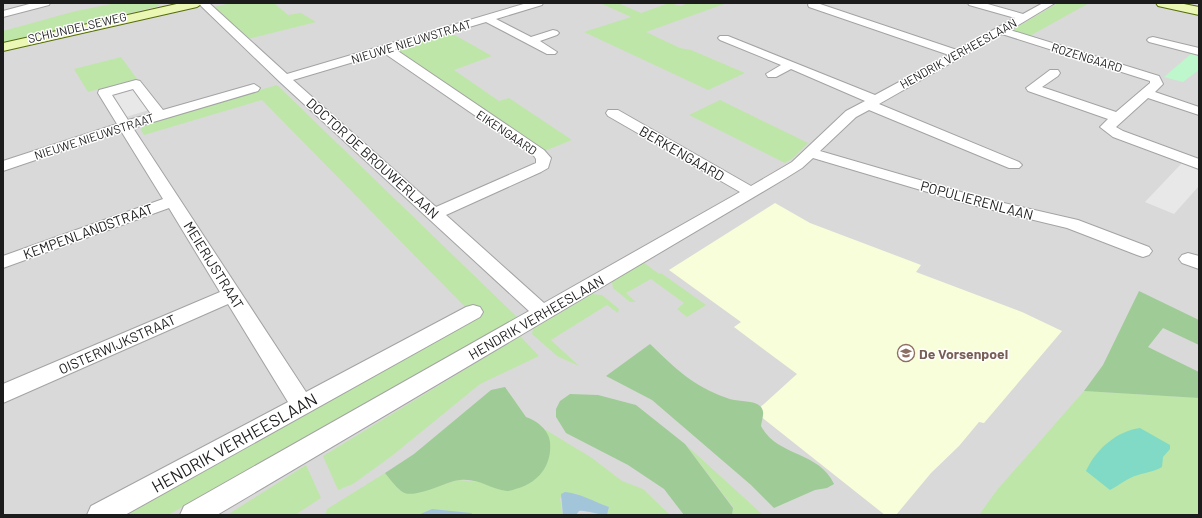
<svg xmlns="http://www.w3.org/2000/svg" width="1202" height="518" font-family="Barlow,sans-serif">
	<style>
		.residential { fill: #dad9d9 }
		.education { fill: #f9feda }
		.grass { fill: #bee6a8 }
		.forest { fill: #9fcb97 }
		.park { fill: #bef7cb }
		.pitch { fill: #81dac5 }
		.parking { fill: #e8e8e8 }
		.water { fill: #a3c5da }
		.lines { fill: none; stroke-linecap: round; stroke-linejoin: round }
		.street-casing { stroke: #a3a3a3; stroke-width: 2 }
		.secondary-casing { stroke: #546d08; stroke-width: 2 }
		.street { fill: #fff; fill-rule: evenodd }
		.secondary { fill: #eaf7b5; fill-rule: evenodd }
		.labels { text-anchor: middle; dominant-baseline: central; stroke-width: 3; stroke-linejoin: round; paint-order: stroke }
		.far-street-label { font-size: 12px; fill: #1c1c1c; stroke: #fff }
		.street-label { font-size: 14px; fill: #1c1c1c; stroke: #fff }
		.education-label { font-size: 14px; font-weight: bold; fill: #785e54; stroke: #fff; text-anchor: start }
		.near-street-label { font-size: 17px; fill: #1c1c1c; stroke: #fff }
	</style>
	<rect width="100%" height="100%" fill="#edebe1"/>
	<path class="residential" d="M3,3H1199V515H3Z"/>
	<path class="education" d="M775,203L810,223L921,265L916,272L1022,312L1062,331L984,423L979,422L959,446L931,473L896,515H885L755,412L797,374L734,327L741,322L669,270Z"/>
	<path class="grass" d="M116,3H158L159,6L3,43V31L76,11Z
		M231,3H274L288,15L301,13L316,22L248,39L214,7Z
		M600,3H618L641,13L669,3L681,6L688,3H727L646,32L680,48L691,50L745,73L708,90L584,32L631,17Z
		M1058,3H1089L1028,37L1009,32Z
		M451,33L492,56L454,70L499,101L509,98L572,140L542,152L391,51Z
		M121,57L137,79L88,92L74,69Z
		M277,85L519,319L168,515H118L472,314L262,100L144,135L141,130L142,125L147,123Z
		M720,100L808,143L793,158L785,163L689,115Z
		M643,262L659,274L661,273L706,305L687,317L677,309L684,303L651,279L626,293L636,302H630L613,288L612,282Z
		M592,294L602,295L619,309L618,313L607,305L551,340L579,366L557,356L532,334L533,329Z
		M520,336L539,356L480,384L393,455L353,484L338,490L323,456Z
		M1084,391L1199,398V515H979L997,490Z
		M541,427L592,458L622,481L643,489L670,515H607L609,507L589,500L575,493L560,498L563,515H474L432,509L418,515H325L327,509L385,473L402,492L436,487L458,480L482,482L499,489L545,430Z
		M685,444L763,515H732L733,507Z
		M306,465L321,498L295,515H227Z"/>
	<path class="forest" d="M1139,291L1199,320V345L1163,328L1148,347L1199,372V398L1084,391L1103,365Z
		M650,344C676,369 693,386 727,398C736,402 749,400 757,404C767,409 762,418 761,426C777,457 819,451 834,484L827,488L815,490L774,508L751,485L652,400L606,376Z
		M505,387L526,417C536,420 549,430 550,442C552,464 540,481 519,488C515,489 511,491 507,491C490,489 479,478 460,480C446,481 413,501 401,491C395,486 390,479 385,473L414,454L491,390Z
		M570,394L598,395L636,405L685,444L733,508L732,515H684L664,489L628,465L566,433L556,417V409L560,401Z"/>
	<path class="park" d="M1192,53L1199,56V70L1183,82L1164,77Z"/>
	<path class="pitch" d="M1140,428L1170,445V449L1163,457L1162,467C1153,472 1147,472 1138,475C1127,478 1120,485 1110,490L1086,471C1096,449 1117,431 1140,428Z"/>
	<path class="parking" d="M132,86L149,110L126,117L111,92Z
		M1182,163L1199,170V186L1174,214L1145,202Z"/>
	<path class="water" d="M565,492C579,493 595,502 609,507L607,515C597,515 586,510 579,511L576,515H563L561,494Z
		M432,509L471,513L474,515H418Z"/>
	<g class="lines">
		<g class="street-casing">
			<path id="street" d="M33,3H50L49,5L3,17V11Z
				M198,3H209L287,74L527,3H543L542,5L496,19L531,37L553,30L557,31L559,33L557,35L540,41L557,52L555,54H547L486,22L395,49L544,150L551,158L548,168L541,172L446,215L544,303L740,192L608,116L606,113L608,110H618L751,186L792,162L846,111L865,101L791,69L776,77H768L766,74L781,65L720,40L718,38L720,36H728L875,95L949,55L809,7L808,5L809,3H817L957,50L1015,18L969,5L968,3H984L1023,14L1043,3H1055L1010,30L1159,76L1163,84L1155,92L1199,107V115L1148,98L1116,127L1123,131L1199,159V169L1113,137L1100,127L1108,119L1028,91L1026,88L1050,70H1058L1060,73L1058,76L1042,87L1116,112L1150,83V81L1002,34L879,104L1019,162L1022,165L1019,168H1009L869,110L856,117L820,151L978,197L1078,220L1149,247L1152,251L1149,255L1143,257L1137,255L1067,228L968,204L813,158L802,168L786,178L217,515H180L184,506L529,311L280,82ZM384,53L534,156L536,159V163L436,207L293,80Z
				M1153,37L1199,48V55L1149,42L1147,40L1149,38Z
				M136,80L140,81L163,110L254,84L260,88L258,91L133,128L306,392L466,307L473,305L480,307L483,312L480,317L125,515H87L91,506L288,402L228,304L3,403V384L220,292L169,208L3,268V256L163,199L121,131L3,171V161L117,124L98,93L99,90ZM133,89L151,114L128,120L112,95Z
				M1188,253L1199,256V269L1182,263L1179,259L1182,255Z"/>
		</g>
		<g class="secondary-casing">
			<path id="secondary" d="M181,3H203L197,7L3,51V43Z
				M1156,3H1179L1199,7V15L1158,6Z"/>
		</g>
		<use href="#street" class="street"/>
		<use href="#secondary" class="secondary"/>
	</g>
	<defs>
		<g id="school-ring" transform="scale(0.9)"><circle r="9.5" fill="#fff" stroke="#8d6e63" stroke-width="1.5"/><path d="M0-5L7-2L0 1L-7-2ZM-4 1L0 2.5L4 1V4Q0 6-4 4Z" fill="#8d6e63"/></g>
	</defs>
	<g fill-rule="evenodd">
		<use href="#school-ring" x="906" y="353"/>
	</g>
	<g class="labels">
		<g class="far-street-label">
			<text transform="translate(77 27) rotate(-13)">SCHIJNDELSEWEG</text>
			<text transform="translate(411 41) rotate(-17)">NIEUWE NIEUWSTRAAT</text>
			<text transform="translate(958 53) rotate(-29)">HENDRIK VERHEESLAAN</text>
			<text transform="translate(1087 57) rotate(17)">ROZENGAARD</text>
			<text transform="translate(507 132) rotate(34)">EIKENGAARD</text>
			<text transform="translate(94 136) rotate(-18)">NIEUWE NIEUWSTRAAT</text>
		</g>
		<g class="street-label">
			<text transform="translate(682 153) rotate(30)">BERKENGAARD</text>
			<text transform="translate(373 158) rotate(42)">DOCTOR DE BROUWERLAAN</text>
			<text transform="translate(977 200) rotate(15)">POPULIERENLAAN</text>
			<text transform="translate(88 231) rotate(-20)">KEMPENLANDSTRAAT</text>
			<text transform="translate(214 265) rotate(58)">MEIERIJSTRAAT</text>
			<text transform="translate(536 317) rotate(-30)">HENDRIK VERHEESLAAN</text>
			<text transform="translate(117 344) rotate(-24)">OISTERWIJKSTRAAT</text>
		</g>
		<g class="education-label">
			<text x="919" y="353">De Vorsenpoel</text>
		</g>
		<g class="near-street-label">
			<text transform="translate(234 442) rotate(-29)">HENDRIK VERHEESLAAN</text>
		</g>
	</g>
	<rect width="1202" height="518" fill="none" stroke="#1c1c1c" stroke-width="8"/>
</svg>
